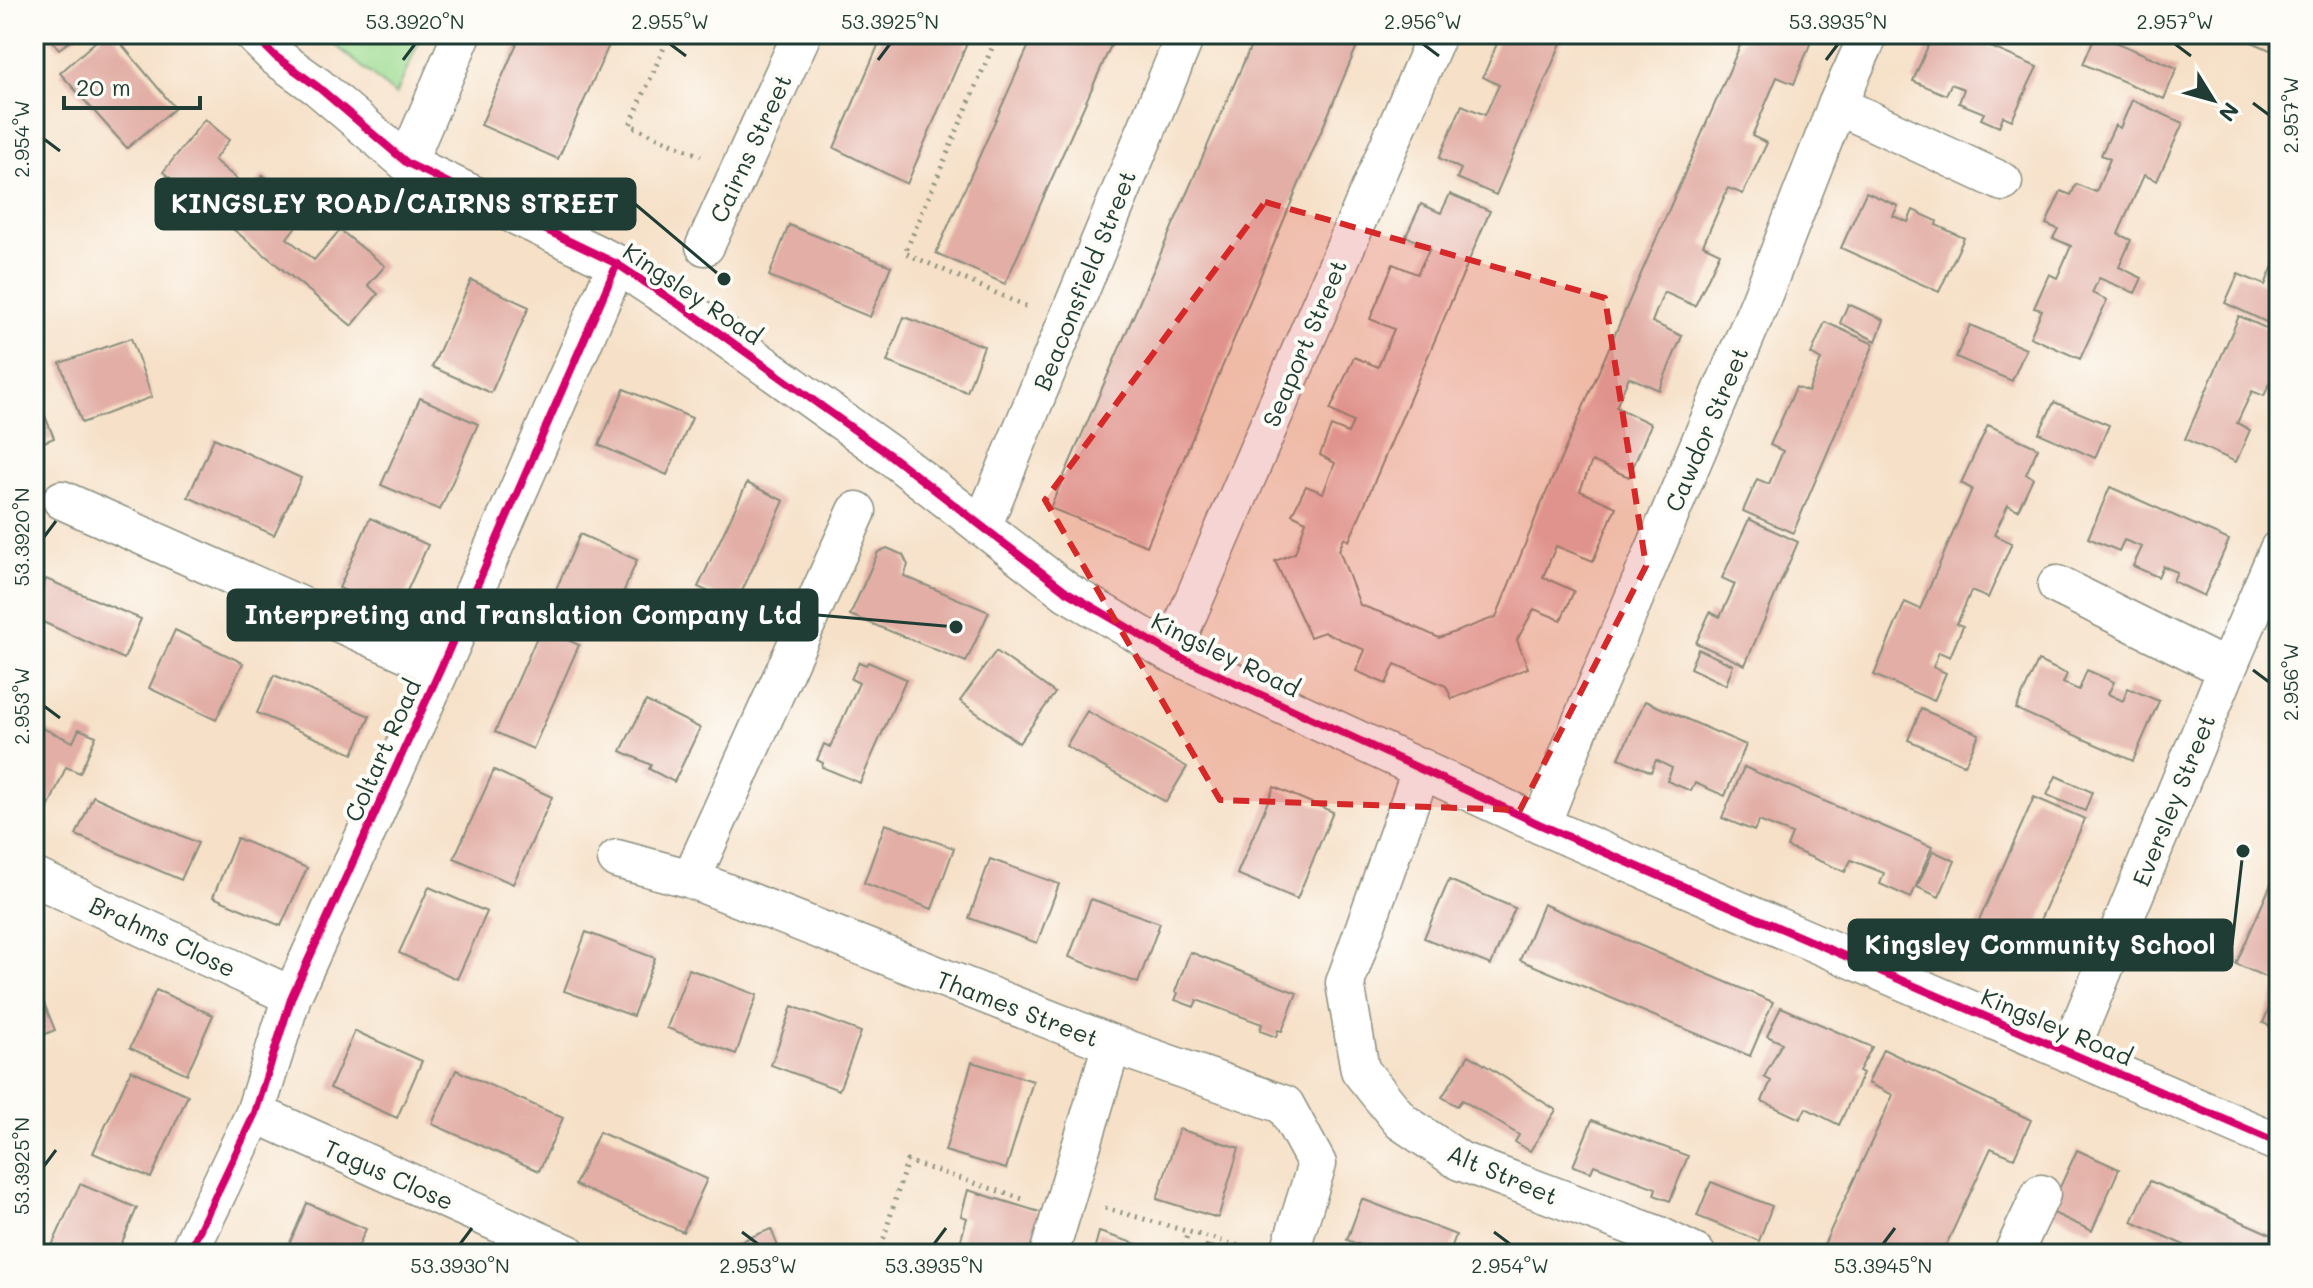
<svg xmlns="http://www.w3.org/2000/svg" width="2313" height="1288" font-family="Mali,sans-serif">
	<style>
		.green { fill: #9cdb91; stroke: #5e8c62; stroke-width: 2 }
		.building { fill: #e2aea5 }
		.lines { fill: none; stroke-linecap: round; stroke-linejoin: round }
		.minor-casing { stroke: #8a8e7e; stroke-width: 41 }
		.path { stroke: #8a8e7e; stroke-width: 5; stroke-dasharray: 2 6; stroke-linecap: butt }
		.minor { stroke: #fff; stroke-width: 38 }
		.cycleway-casing { stroke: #fdfcf7; stroke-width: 13 }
		.cycleway { stroke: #d6006c; stroke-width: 8 }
		.marked { fill: #d62828; fill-opacity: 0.2; stroke: #d62828; stroke-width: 6; stroke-dasharray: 16 10; stroke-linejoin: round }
		.ticks { fill: none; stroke: #1f3d34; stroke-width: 3 }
		.labels { text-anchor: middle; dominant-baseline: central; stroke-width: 8; stroke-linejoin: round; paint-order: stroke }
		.street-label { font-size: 24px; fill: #1f3d34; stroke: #fdfcf7 }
		.leader { fill: none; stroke: #1f3d34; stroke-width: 3 }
		.callout-dot { fill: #1f3d34; stroke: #fdfcf7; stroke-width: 3 }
		.callout { fill: #1f3d34; stroke: #1f3d34; stroke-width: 3 }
		.callout-label { font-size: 26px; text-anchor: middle; font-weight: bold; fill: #fff }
		.neatline { fill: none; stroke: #1f3d34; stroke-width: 3 }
		.ticks-label { font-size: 20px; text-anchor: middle; fill: #1f3d34 }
	</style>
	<rect width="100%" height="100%" fill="#fdfcf7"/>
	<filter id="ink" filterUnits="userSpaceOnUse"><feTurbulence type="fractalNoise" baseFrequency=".0125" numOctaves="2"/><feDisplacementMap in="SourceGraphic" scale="16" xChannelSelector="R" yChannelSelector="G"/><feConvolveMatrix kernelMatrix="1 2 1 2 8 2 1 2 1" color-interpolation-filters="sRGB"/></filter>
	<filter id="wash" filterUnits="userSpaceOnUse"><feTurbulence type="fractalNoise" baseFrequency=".006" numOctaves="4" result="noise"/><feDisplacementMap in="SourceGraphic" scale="32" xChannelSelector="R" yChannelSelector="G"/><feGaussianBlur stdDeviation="1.8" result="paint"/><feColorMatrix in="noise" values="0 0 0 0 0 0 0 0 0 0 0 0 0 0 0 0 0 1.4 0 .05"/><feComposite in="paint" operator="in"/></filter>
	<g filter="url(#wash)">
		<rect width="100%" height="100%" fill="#f6e0c7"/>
		<path class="green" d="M322,34H422L396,95Z"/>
		<g id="blocks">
			<path class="building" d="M47,34H80L59,49Z
				M104,34H113L175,108L127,148L60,73Z
				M521,34H614L558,159L481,125Z
				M883,34H971L907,184L834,148Z
				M1034,34H1116L1005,284L936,253Z
				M1256,34H1362L1147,546L1050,508Z
				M1501,34H1565L1496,195L1457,178L1461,169L1439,158L1462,105L1485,115L1499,85L1483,77Z
				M1745,34H1814L1794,84L1777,77L1752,136L1767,143L1743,194L1728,188L1703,245L1720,253L1695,306L1664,292L1652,322L1682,336L1659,390L1629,377L1616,407L1651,424L1629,477L1592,461L1580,491L1616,507L1593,561L1556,546L1543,577L1574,591L1561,620L1534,609L1517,640L1528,668L1452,699L1446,686L1395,664L1386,684L1356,671L1365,650L1324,632L1310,637L1275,561L1295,553L1306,521L1292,514L1306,486L1323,493L1335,463L1320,455L1331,426L1348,433L1353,422L1330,410L1354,357L1378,367L1394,329L1370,319L1393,264L1417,274L1430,248L1406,236L1421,204L1441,213L1450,194L1490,211L1349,541L1344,538L1339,550L1360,605L1393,617L1439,638L1496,617L1540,507Z
				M1933,34H1961L2037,67L2012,120L2003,116L1999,127L1981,119L1984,113L1959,103L1964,89L1951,84L1946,95L1913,81Z
				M2096,34L2177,68L2164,99L2083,64Z
				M2234,34H2279V54Z
				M2132,100L2183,123L2157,181L2144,175L2118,234L2131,240L2119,267L2142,278L2135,293L2099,278L2092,293L2107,300L2080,359L2030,337L2042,310L2034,308L2049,274L2057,278L2071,246L2053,238L2058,229L2046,224L2061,191L2071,195L2076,184L2096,192L2110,159L2101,155L2115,125L2120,128Z
				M205,119L229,140L214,160L237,179L228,190L241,200L263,175L308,211L287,238L314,260L340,230L385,266L368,285L378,294L352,326L163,172Z
				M1866,192L1898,206L1893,216L1908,222L1913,210L1937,221L1936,225L1964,238L1939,292L1841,248Z
				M789,225L891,266L870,317L769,276Z
				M2279,252V328L2225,303L2238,274L2265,285Z
				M471,280L529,307L491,393L432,367Z
				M1848,304L1884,320L1876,341L1840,323Z
				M2239,316L2279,334V363L2264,396L2252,391L2237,423L2250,430L2236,462L2185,439Z
				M904,317L984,346L967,392L887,362Z
				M1825,322L1874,344L1793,533L1743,511L1757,479L1769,484L1783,451L1770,445L1796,387L1808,392L1821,360L1811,354Z
				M1970,325L2026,349L2012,381L1956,357Z
				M131,338L152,397L82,423L60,363Z
				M34,389L54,438L34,446Z
				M624,389L692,418L667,475L599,445Z
				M420,398L478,424L440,510L381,485Z
				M2054,402L2109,425L2095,458L2039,433Z
				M1988,425L2038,448L2026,474L2033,478L2018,510L2008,505L1994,535L2012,543L1988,598L1971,591L1957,624L1963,626L1950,657L1939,652L1933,667L1946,673L1934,701L1874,675L1905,602L1920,609L1972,489L1961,483Z
				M214,438L301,478L274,535L188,497Z
				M747,483L784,501L736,604L698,587Z
				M2110,487L2229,540L2204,596L2173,581L2177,572L2163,566L2158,577L2133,566L2142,547L2124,540L2119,551L2088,538Z
				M370,518L428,545L397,613L339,588Z
				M1749,519L1798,542L1745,665L1696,643L1710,612L1720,617L1728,600L1735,584L1722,578Z
				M580,534L637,560L612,619L554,594Z
				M887,548L903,555L908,565L904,576L989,612L966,662L850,615L878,552Z
				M46,579L141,619L124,659L34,618V607Z
				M541,628L579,645L533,749L495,732Z
				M175,630L243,663L216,720L149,688Z
				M1698,649L1733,665L1726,685L1690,668Z
				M996,651L1055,693L1019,743L960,701Z
				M2038,661L2067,674L2063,683L2079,690L2087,670L2114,682L2108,694L2123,701L2128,688L2159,701L2133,761L2016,709Z
				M859,662L866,665L868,662L906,679L860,783L822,767L823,763L817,760L824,744L830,747L859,683L851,679Z
				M274,675L370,716L353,754L257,713Z
				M646,701L700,728L674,782L649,769L651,765L621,751Z
				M1645,701L1746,745L1725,796L1695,783L1691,791L1667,781L1672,768L1656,760L1651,772L1619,758Z
				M1921,709L1979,734L1965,765L1908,740Z
				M1087,711L1187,767L1166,802L1066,746Z
				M34,712L39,714L35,725L73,742L79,729L96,736L80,773L66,767L42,822L34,819Z
				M1744,767L1932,847L1911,898L1880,884L1884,873L1851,860L1845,872L1787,847L1792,834L1759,821L1754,831L1722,818Z
				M494,770L552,797L513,884L454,858Z
				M2056,776L2092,792L2085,811L2047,795Z
				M1274,787L1333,812L1297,899L1237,874Z
				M93,796L198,843L181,880L76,835Z
				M2034,797L2085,819L2036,929L2044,933L2029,967L1970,941Z
				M885,824L954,848L932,909L864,883Z
				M237,838L307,868L281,926L213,897Z
				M1933,851L1955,861L1939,897L1917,887Z
				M990,859L1059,884L1037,943L969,918Z
				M2275,875L2279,877V983L2236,964Z
				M1449,880L1515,908L1491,965L1424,938Z
				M429,887L487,912L457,979L399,953Z
				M1091,899L1160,923L1138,983L1069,957Z
				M1543,904L1773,1002L1750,1056L1520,960Z
				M586,932L655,958L633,1016L564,991Z
				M1190,952L1297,993L1282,1031L1278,1030L1276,1037L1260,1031L1262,1024L1197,1000L1194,1007L1175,1000L1178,993L1175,992Z
				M689,969L757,995L736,1054L667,1028Z
				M34,979L55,1030L34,1039Z
				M2279,984V1030L2263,1023Z
				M156,990L213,1015L187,1074L130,1048Z
				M792,1006L861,1032L839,1090L771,1065Z
				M1781,1007L1872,1047L1859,1071L1863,1073L1839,1125L1806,1108L1800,1119L1762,1101L1771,1081L1764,1077L1782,1043L1767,1036Z
				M355,1031L422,1061L397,1118L330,1088Z
				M1883,1049L2031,1120L2014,1158L1991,1148L1942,1254H1827L1821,1251L1893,1095L1868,1083Z
				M1469,1055L1556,1110L1530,1151L1515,1142L1519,1135L1462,1100L1457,1106L1442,1097Z
				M972,1062L1033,1081L1006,1169L945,1151Z
				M131,1070L188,1095L151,1178L93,1153Z
				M456,1070L563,1118L539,1171L432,1124Z
				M1592,1120L1688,1156L1670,1201L1654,1195L1656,1188L1594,1165L1591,1172L1573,1166Z
				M1179,1129L1239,1148L1218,1218L1157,1199Z
				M599,1132L707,1179L683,1232L575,1185Z
				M2077,1150L2119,1169L2092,1231L2049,1211Z
				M2150,1181L2279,1238V1254H2204L2132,1222Z
				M1711,1182L1772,1206L1759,1241L1697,1216Z
				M80,1184L137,1208L117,1254L49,1252Z
				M968,1190L1043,1213L1030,1254H957L967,1218L961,1216Z
				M1362,1199L1456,1235L1449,1254H1385L1347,1240Z
				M307,1203L366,1229L355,1254H285Z
				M771,1229L781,1254H709Z
				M1099,1232L1165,1253V1254H1093Z
				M1206,1245L1234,1253V1254H1203Z"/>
		</g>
	</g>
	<g filter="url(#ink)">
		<use href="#blocks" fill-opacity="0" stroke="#8a8e7e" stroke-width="2"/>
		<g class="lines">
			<g class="minor-casing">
				<path id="minor" d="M253,34L275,56L318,87L407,163L617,264L687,310L891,456L1067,592L1171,653L1541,825L2279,1143
					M1837,105L2003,182
					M407,163L462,34
					M705,246L802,34
					M62,500L441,668
					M982,527L1186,34
					M2057,585L2227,669
					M1171,653L1437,34
					M1422,768L1345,983L1360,1070L1401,1121L1460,1161L1657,1235L1696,1254
					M1541,825L1581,723L1760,302L1837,105L1869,34
					M617,859L691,879L1112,1044L1285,1105L1317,1164L1289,1254
					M34,877L292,996
					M691,879L857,511
					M2069,1053L2227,669L2279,549
					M255,1113L568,1254
					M188,1254L255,1113L292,996L441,668L617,264
					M1049,1254L1112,1044
					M2013,1254L2041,1194"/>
			</g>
			<path class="path" d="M670,34L630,125L701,156
				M998,34L905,253L1030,308
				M1105,1208L1250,1249
				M879,1254L907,1161L1023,1199
				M1181,1254L1188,1232"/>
			<use href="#minor" class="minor"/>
			<g class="cycleway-casing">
				<path id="cycleway" d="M253,34L275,56L318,87L407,163L617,264L687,310L891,456L1067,592L1171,653L1541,825L2279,1143
					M188,1254L255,1113L292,996L441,668L617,264"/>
			</g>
			<use href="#cycleway" class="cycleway"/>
		</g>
	</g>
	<path class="marked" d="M1265,202L1605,298L1646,566L1520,810L1220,800L1045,500Z"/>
	<path class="ticks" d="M670,44L686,56M1423,44L1439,56M2175,44L2191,56M403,60L415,44M878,60L890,44M1826,60L1838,44M2253,103L2269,115M44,139L60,151M44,537L56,521M2253,670L2269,682M44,706L60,718M44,1166L56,1150M742,1232L758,1244M1494,1232L1510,1244M460,1244L472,1228M934,1244L946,1228M1883,1244L1895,1228"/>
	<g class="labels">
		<g class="street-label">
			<text transform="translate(750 148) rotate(-65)">Cairns Street</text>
			<text transform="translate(1084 280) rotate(-68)">Beaconsfield Street</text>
			<text transform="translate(693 293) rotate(34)">Kingsley Road</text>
			<text transform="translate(1304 343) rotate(-67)">Seaport Street</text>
			<text transform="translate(1706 429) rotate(-67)">Cawdor Street</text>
			<text transform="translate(1226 654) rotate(26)">Kingsley Road</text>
			<text transform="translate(382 750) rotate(-66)">Coltart Road</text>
			<text transform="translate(2173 800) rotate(-68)">Eversley Street</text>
			<text transform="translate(163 936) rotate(25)">Brahms Close</text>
			<text transform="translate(1018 1008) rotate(21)">Thames Street</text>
			<text transform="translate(2057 1026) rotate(23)">Kingsley Road</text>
			<text transform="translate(389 1174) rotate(24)">Tagus Close</text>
			<text transform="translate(1503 1174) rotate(23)">Alt Street</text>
		</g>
	</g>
	<path class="leader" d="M724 279L635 204M956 627L817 615M2243 851L2232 945"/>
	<g class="callout-dot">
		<circle cx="724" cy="279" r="8"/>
		<circle cx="956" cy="627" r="8"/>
		<circle cx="2243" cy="851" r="8"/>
	</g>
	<g class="callout">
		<rect x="156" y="179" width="479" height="50" rx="8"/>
		<rect x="228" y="590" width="589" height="50" rx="8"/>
		<rect x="1849" y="920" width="383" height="50" rx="8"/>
	</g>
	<g class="callout-label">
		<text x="395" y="213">KINGSLEY ROAD/CAIRNS STREET</text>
		<text x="523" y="624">Interpreting and Translation Company Ltd</text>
		<text x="2040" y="954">Kingsley Community School</text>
	</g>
	<rect width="2313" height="1288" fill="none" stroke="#fdfcf7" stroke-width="88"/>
	<g transform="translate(2213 100) rotate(127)" stroke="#fdfcf7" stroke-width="6" paint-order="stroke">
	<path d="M0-6L14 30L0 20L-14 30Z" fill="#1f3d34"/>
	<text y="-12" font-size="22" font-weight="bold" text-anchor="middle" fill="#1f3d34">N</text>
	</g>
	<path d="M64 96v12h136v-12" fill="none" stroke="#1f3d34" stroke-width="4"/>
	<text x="76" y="96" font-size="24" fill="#1f3d34" stroke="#fdfcf7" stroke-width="6" paint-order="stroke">20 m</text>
	<rect x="44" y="44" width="2225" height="1200" class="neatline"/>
	<g class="ticks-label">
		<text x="415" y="29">53.3920°N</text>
		<text x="670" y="29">2.955°W</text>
		<text x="890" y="29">53.3925°N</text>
		<text x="1423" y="29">2.956°W</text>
		<text x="1838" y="29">53.3935°N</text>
		<text x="2175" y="29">2.957°W</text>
		<text transform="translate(2291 115) rotate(-90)" y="7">2.957°W</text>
		<text transform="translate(22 139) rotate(-90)" y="7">2.954°W</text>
		<text transform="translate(22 537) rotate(-90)" y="7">53.3920°N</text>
		<text transform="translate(2291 682) rotate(-90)" y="7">2.956°W</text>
		<text transform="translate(22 706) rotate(-90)" y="7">2.953°W</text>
		<text transform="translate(22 1166) rotate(-90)" y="7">53.3925°N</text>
		<text x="460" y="1273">53.3930°N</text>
		<text x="758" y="1273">2.953°W</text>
		<text x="934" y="1273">53.3935°N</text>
		<text x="1510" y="1273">2.954°W</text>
		<text x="1883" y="1273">53.3945°N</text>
	</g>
</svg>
